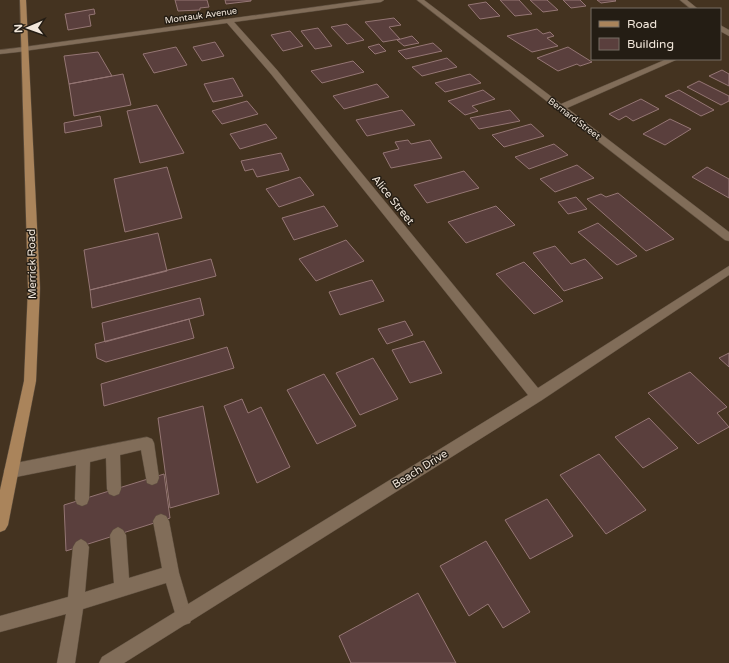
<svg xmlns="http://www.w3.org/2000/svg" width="729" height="663" font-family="'Varela Round',sans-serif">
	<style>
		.building { fill: #5a3f3d; stroke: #957674 }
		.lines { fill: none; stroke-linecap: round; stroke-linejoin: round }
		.lane-casing { stroke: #5e4f3f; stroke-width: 1 }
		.street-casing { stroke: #5e4f3f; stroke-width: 1 }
		.primary-casing { stroke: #5e4f3f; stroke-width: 1 }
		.lane { fill: #816d59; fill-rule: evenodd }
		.street { fill: #816d59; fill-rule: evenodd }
		.primary { fill: #aa845b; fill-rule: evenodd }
		.labels { text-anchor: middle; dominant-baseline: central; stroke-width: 3; stroke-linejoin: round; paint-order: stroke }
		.far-street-label { font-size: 9px; fill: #f2e7db; stroke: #241d14 }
		.street-label { font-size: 11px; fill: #f2e7db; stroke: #241d14 }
	</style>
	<rect width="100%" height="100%" fill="#443320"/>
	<path class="building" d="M175,0H207L209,7L200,8V10L178,11Z
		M225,0H251V1L226,4Z
		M500,0H519L532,14L515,16Z
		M530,0H547L558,10L543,12Z
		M563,0H580L586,6L571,8Z
		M597,0H615L616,1L601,3Z
		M486,2L500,16L480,19L468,5Z
		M94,9L95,14L89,15L91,26L68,30L65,14Z
		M394,18L401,25L389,27L400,39L383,42L365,22Z
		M347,24L364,40L347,44L331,27Z
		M318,28L332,46L315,49L301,31Z
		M537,29L543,34L550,32L554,36L547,38L558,46L532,52L507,36Z
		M290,31L303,46L283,51L271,35Z
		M412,36L419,43L404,46L397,40Z
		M215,42L224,56L202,61L193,47Z
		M433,43L442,51L406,59L398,51Z
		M379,44L386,51L375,54L368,47Z
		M176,47L187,65L154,73L143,54Z
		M568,47L592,62L580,66L577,64L558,71L537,58Z
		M98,52L112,76L69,84L64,56Z
		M447,58L457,67L422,76L412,67Z
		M353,61L364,72L322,83L311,71Z
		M722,70L729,74V86L709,76Z
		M123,74L131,105L74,116L69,84Z
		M470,74L481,83L445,92L435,83Z
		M233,78L243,96L213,102L204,84Z
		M699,81L729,96V101L721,105L687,87Z
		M377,84L389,97L344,109L333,96Z
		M483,90L495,99L472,106L478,111L465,115L448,101Z
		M679,90L714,110L701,116L665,96Z
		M641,99L659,109L633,121L626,116L619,120L609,114Z
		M247,101L258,114L222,124L212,111Z
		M157,105L184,153L140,163L127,111Z
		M402,110L415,125L367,136L356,120Z
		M510,110L520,121L479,129L470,118Z
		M100,116L102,126L65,133L64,123Z
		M670,119L691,129L665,145L643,134Z
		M266,124L277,138L240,149L230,134Z
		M531,124L544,136L504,147L492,135Z
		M408,140L411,144L430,140L442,158L391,168L383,153L399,149L395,142Z
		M554,144L568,155L529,169L515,157Z
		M281,153L289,170L257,177L253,169L245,171L241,161Z
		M577,165L594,178L555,192L540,179Z
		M167,167L182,218L125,232L114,179Z
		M707,167L729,179V198L692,177Z
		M464,171L479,188L427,203L414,185Z
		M300,177L314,195L279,207L266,189Z
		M618,193L674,239L646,251L587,199L601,194L606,197Z
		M576,197L587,209L568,214L558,202Z
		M324,206L338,226L294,240L282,218Z
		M496,206L515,225L466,243L448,222Z
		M598,223L637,256L617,265L578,232Z
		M158,233L167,271L90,290L84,250Z
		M346,240L364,261L316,281L299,259Z
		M555,246L571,264L585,259L603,278L564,291L533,253Z
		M211,259L216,276L92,308L90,290Z
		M524,262L563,301L534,314L496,274Z
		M372,280L384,301L340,315L329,292Z
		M200,298L204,315L105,342L102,323Z
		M189,319L194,338L106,362L97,358L95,344Z
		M405,321L413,335L387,344L378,329Z
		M424,341L442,373L410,383L392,350Z
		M227,347L234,368L104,406L101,384Z
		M729,353V367L719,358Z
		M373,358L398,399L360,415L336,373Z
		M690,372L727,407L717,413L729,427L698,444L648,393Z
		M324,374L356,426L317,444L287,390Z
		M242,399L248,413L261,407L290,467L257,483L224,406Z
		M203,406L219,494L170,508L158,418Z
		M649,418L678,448L643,468L615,437Z
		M599,454L646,510L606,534L560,475Z
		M164,474L170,518L66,551L64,505Z
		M547,499L573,536L530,559L505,520Z
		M486,541L530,612L503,628L488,604L469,616L440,566Z
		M418,593L456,663H351L339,636Z"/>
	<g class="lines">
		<g class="lane-casing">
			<path id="lane" d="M24,47H27V51L0,54V50Z
				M147,437L152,439L154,443L159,478L157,483L152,485L147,483L141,450L120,455L121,489L119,494L114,496L109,494L107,489L106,458L90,462L89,499L87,504L82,506L77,504L75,499L76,465L11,478L6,476L4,471L6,466L11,464Z
				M161,514L166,516L169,521L179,573L192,617L190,623L184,625L178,623L166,583L83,609L75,663H57L66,614L0,632V616L68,597L73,547L76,542L81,539L86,542L89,547L85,592L114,583L110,535L113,530L118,527L123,530L126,535L129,578L162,568L153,521L156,516Z"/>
		</g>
		<g class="street-casing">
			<path id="street" d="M366,0H384L381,2L234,22L277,70L538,388L729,266V275L542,400L124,663H99L102,657L528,395L271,74L227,23L24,51L20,49L24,47Z
				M417,0H424L561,104L667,59H678L567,108L729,232V241L725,240Z
				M680,0H687L698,9H691Z
				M720,25L729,30V36L720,31Z"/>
		</g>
		<g class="primary-casing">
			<path id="primary" d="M20,0H26L40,288L36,381L8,525L5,530L0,532V490L24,381L28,288Z"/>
		</g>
		<use href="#lane" class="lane"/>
		<use href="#street" class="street"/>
		<use href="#primary" class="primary"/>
	</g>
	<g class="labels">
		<g class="far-street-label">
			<text transform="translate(201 16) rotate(-8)">Montauk Avenue</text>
			<text transform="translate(574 119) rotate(37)">Bernard Street</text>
		</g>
		<g class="street-label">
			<text transform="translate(393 200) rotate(51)">Alice Street</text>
			<text transform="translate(32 264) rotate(-91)">Merrick Road</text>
			<text transform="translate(420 469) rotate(-32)">Beach Drive</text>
		</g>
	</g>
	<rect x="591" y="8" width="130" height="52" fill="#241d14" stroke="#766e64"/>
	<rect x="599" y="21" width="20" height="6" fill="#aa845b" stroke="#766e64"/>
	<text x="627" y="28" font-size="12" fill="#f2e7db">Road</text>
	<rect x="599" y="38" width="20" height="12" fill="#5a3f3d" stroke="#766e64"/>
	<text x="627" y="48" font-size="12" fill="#f2e7db">Building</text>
	<g transform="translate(28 28) rotate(268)" stroke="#241d14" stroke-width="3" paint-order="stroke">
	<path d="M0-3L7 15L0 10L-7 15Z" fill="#f2e7db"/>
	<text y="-6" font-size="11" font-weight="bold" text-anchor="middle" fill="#f2e7db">N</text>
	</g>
</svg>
